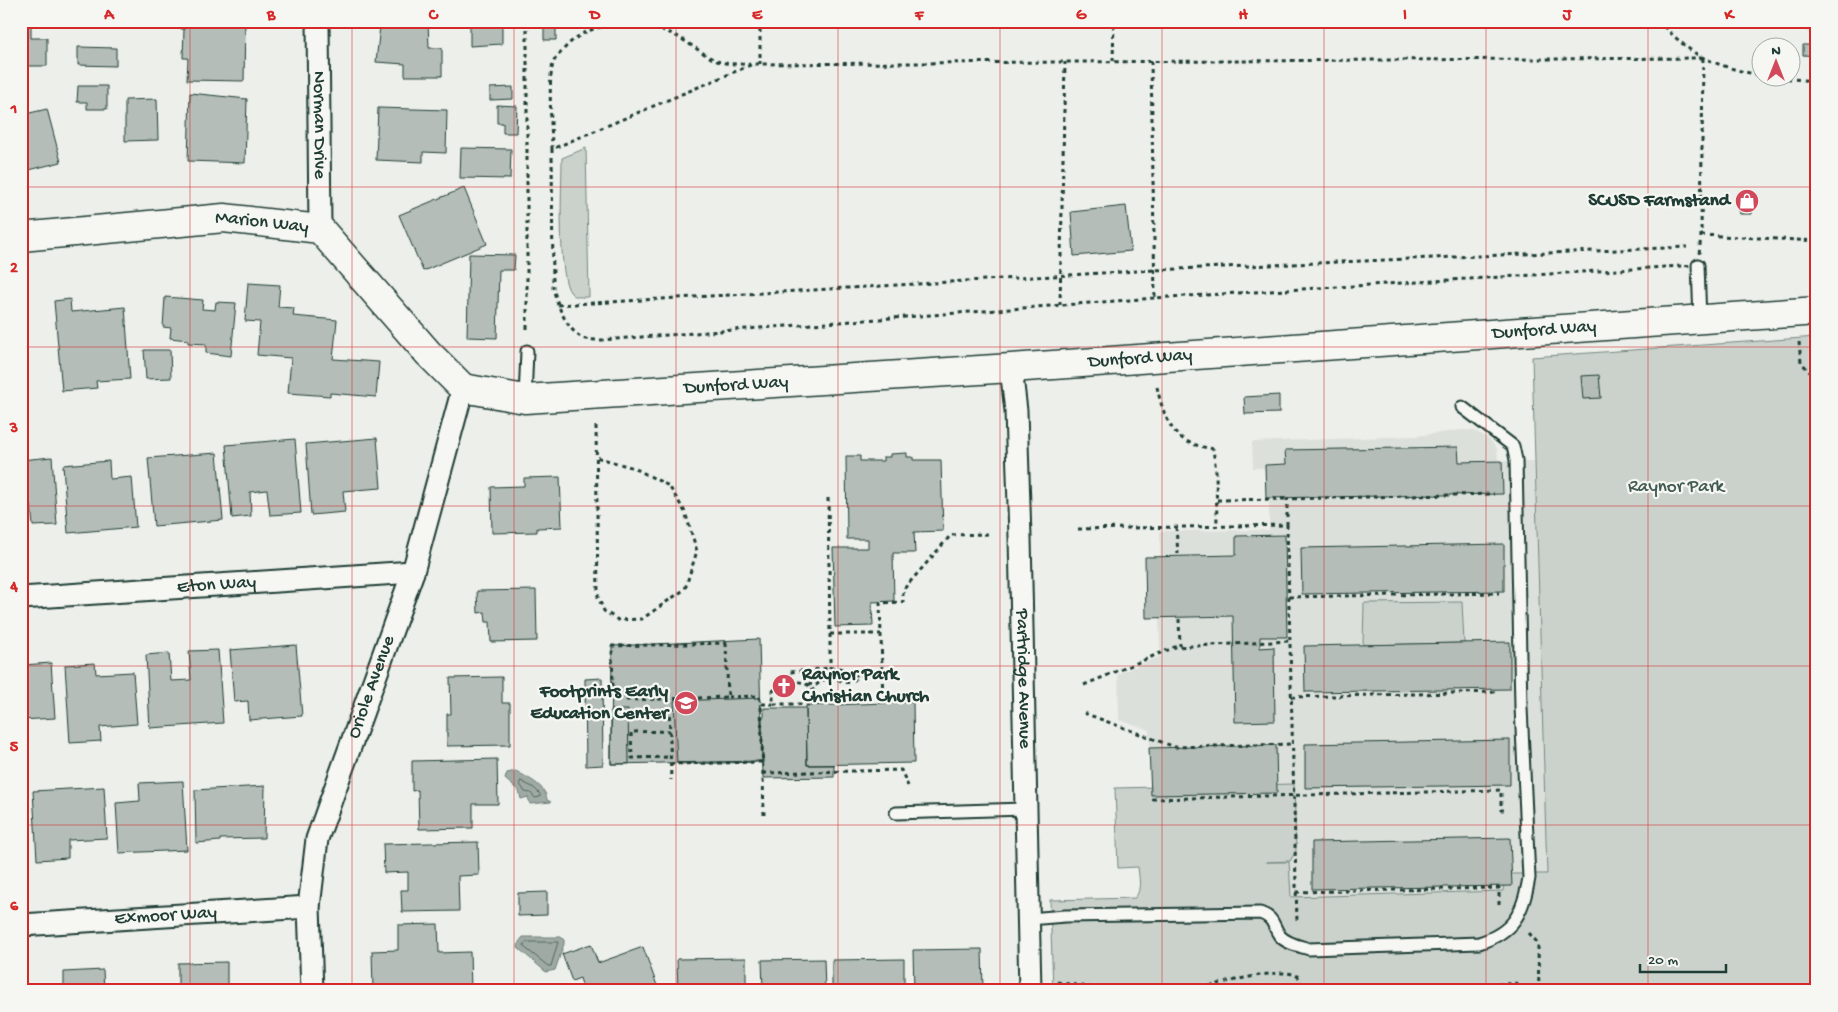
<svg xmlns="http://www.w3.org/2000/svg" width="1838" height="1012" font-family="'Gochi Hand',sans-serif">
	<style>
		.built { fill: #dce0db }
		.green { fill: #cbd2cc; stroke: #758880 }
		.water { fill: #9faaa4; stroke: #6c7e77 }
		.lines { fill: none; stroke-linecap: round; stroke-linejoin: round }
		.shore { stroke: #526961; stroke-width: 1 }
		.building { fill: #b4bdb8; stroke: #1f3d34 }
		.service-casing { stroke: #1f3d34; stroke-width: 15 }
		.minor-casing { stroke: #1f3d34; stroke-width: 25 }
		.tertiary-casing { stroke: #1f3d34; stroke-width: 31 }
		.path { stroke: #1f3d34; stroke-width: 3; stroke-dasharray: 4 4; stroke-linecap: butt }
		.service { stroke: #f6f6f2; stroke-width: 11 }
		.minor { stroke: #f6f6f2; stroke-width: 21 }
		.tertiary { stroke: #f6f6f2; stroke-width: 28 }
		.grid { fill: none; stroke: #d62828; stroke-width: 1; stroke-opacity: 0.55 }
		.labels { text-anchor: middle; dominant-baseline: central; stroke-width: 4.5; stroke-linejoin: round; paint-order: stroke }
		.street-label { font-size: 19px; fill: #1f3d34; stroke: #f6f6f2 }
		.poi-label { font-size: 19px; font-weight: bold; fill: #1f3d34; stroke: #f6f6f2; text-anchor: end }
		.park-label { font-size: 19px; fill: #415b52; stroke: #f6f6f2 }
		.neatline { fill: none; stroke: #d62828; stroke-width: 2 }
		.grid-label { font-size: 16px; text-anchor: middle; font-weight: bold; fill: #d62828 }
	</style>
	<rect width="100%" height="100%" fill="#edefea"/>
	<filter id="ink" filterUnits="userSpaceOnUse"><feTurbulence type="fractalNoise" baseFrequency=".02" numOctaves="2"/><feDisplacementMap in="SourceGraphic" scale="10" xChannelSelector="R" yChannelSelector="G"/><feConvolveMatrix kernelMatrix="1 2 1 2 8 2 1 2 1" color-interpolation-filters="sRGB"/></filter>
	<g filter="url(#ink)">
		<path class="built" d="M1789,21H1817V38Z
			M1461,430H1472L1481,434L1490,440L1497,449L1498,461H1535L1547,874H1511L1504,891L1290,897L1289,862L1118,868L1115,788L1151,787L1149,730L1119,720L1118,674L1163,655L1160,648L1159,618H1146L1145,557H1160V531L1269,530V498H1266L1265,468H1253L1252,442L1416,436Z"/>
		<path class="green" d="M586,148L589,297C582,297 575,298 571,293C557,279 562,182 562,158Z
			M1817,337V991H1053L1050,900L1135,898C1142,890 1139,877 1138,867L1118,868L1115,788L1294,784L1296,851L1290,861L1266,862H1289L1291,897L1503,891L1504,883L1511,874H1547L1532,357Z
			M1462,602L1464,643L1363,645L1364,603Z"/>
		<path class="water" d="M516,771C527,778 546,785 547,800L551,802L530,804L528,797L521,799L519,791L505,779L507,773Z
			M523,937H561L564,940V944L555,970L546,972L518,948L519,942Z"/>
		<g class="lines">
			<path class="shore" d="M521,781L534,788L540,794V797L535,798L531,793L525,792L520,784Z
				M527,942H558L551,966H548L524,947V944Z"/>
		</g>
		<path class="building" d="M21,21H31V38H47V66H21Z
			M181,21H245L244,81L187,80L188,58H183L184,29H181Z
			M392,21H428L429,48H442V76H405V64L376,62L380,26H392Z
			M470,21H502V44L470,46Z
			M544,25H556V40H544Z
			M1803,45H1817V56L1803,55Z
			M78,47L116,48V66L78,65Z
			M78,86H107V109H87V102H77Z
			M513,87V99L490,100V88Z
			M190,93L247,99L245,163L188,161Z
			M157,99L158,140L125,141V100Z
			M497,105L517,106L516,133H503V123H497Z
			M378,108L447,110L446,153L423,152V162L376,160Z
			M47,109L61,162L21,172V115Z
			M461,148L511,149L510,179L460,178Z
			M464,188L487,244L423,271L399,215Z
			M1739,203H1752V214H1739Z
			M1126,206L1131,251L1074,256L1071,212Z
			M469,254L515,255L514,270H499L497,338L467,337Z
			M248,283L280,285L278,307L294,308L293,316L337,320L333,359L379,362L376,397L330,393V396L288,393L291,358L257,355L260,322L245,321Z
			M165,297L203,300L202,309L215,310L216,302L236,303L231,356L206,353V344L188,343V340L170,338L171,328L163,327Z
			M70,299L71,312L125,307L130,379L96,381L97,388L62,391L54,301Z
			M144,350H170L171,378L146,379Z
			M1599,375L1601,398L1583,399L1581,376Z
			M1279,395V413L1245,414L1244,397Z
			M377,438L381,488L343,491L345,512L311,515L306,444Z
			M295,439L301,513L270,515L267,490L250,492L251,516L232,518L226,445Z
			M1458,447L1459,462L1502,461L1503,494L1266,498L1265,465L1286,464L1285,450Z
			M217,453L223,520L154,526L148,458Z
			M907,453V457H913V460H941L943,531L914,532L915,553H893L894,601L872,602L873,626L835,627L833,548H868V539H847L846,456H860V461H883V457H890V454Z
			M52,457L57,525L33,526L31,505H21V460Z
			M109,461L110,479L132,477L136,527L68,533L63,465Z
			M560,477L562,527L537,528V532L492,533L491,487L524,486V478Z
			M1285,535L1287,637H1260V648L1274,647L1275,721L1235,722L1233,616L1146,618L1145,557L1236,555V536Z
			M1504,544V591L1302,594L1301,548Z
			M536,590L537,641L491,642L490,622H486L485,612L478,613L477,591Z
			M759,639L762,761L611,764L612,646Z
			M1510,642V689L1305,692L1304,646Z
			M296,645L302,716L249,720L248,701L234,702L230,650Z
			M218,650L223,723L150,728L146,655L169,653L171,681L191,680L189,651Z
			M51,663L55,718L21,720V671L23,670V665Z
			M95,663L96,674L133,672L137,724L100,727L101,741L70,743L65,665Z
			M502,677V703H510V745L447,746V714H451L450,678Z
			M602,678L603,765L586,766L585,679Z
			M759,698L761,704L763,762L677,764L674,701Z
			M913,702L914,763L807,765L806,706Z
			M764,708H806L807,765H834V777L763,778L762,717H764Z
			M611,710H628L629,764H611Z
			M1510,740V785L1305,788V744Z
			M1276,745L1277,793L1151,795L1149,748Z
			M497,759L498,804H473V828L419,829L418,790L412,791V761Z
			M183,781L187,850L119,853L116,803L140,801L139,783Z
			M265,786L264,838L220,839V841L196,843L195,790Z
			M104,787L107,838L68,840V858L37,860L33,791Z
			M21,810H23L26,867H21Z
			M1510,838L1512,886L1312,889V842Z
			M478,842L479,875L458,876L459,911L402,912L401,890H408V872L384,873L383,844Z
			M547,892V915L518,916V893Z
			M438,924L439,953L470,952L471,991H373L372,951L398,950V925Z
			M591,944L598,963L643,947L659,991H584L580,978L572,981L562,954Z
			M982,949L983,991H914L913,950Z
			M746,958V991H678L677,959Z
			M824,959L825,991H763L762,960Z
			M904,959V991H832V960Z
			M227,962V991H178V963Z
			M103,970L104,991H64V972Z"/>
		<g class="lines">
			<g class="service-casing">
				<path id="service" d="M1698,265L1700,320
					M525,399L527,351
					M896,813L1027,809
					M1029,919L1065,916L1260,913C1275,918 1272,925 1280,936C1287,944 1300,946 1309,949L1479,943C1514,932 1523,913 1529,878L1521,707L1516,460L1513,446L1462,407"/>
			</g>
			<g class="minor-casing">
				<g id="minor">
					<path id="s1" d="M318,21L320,229"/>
					<path id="s2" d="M1011,368L1016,411L1020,537L1030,991"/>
					<path id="s3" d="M21,598L413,572"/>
					<path id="s4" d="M21,925L309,907"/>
					<path id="s5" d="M312,991L309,907L317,839L413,572L463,388"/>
				</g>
			</g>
			<g class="tertiary-casing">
				<g id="tertiary">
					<path id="s6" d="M21,237L224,218L320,229L428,353L463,388L525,399L1011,368L1817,311"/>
				</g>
			</g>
			<path class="path" d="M527,21V331
				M760,21V64
				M1658,21C1671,33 1688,51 1704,58C1721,66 1742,72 1760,75
				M1703,58L1701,235L1698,265L1155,298L602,340C596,340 587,340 582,338C565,327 558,306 553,288L552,149L753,64Z
				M1113,61L1114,21
				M1151,61L1155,298
				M1779,78L1817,81
				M552,149C552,129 547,77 554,61C556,57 561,53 564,49C589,19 637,19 670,33C686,40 698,51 713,59C724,65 738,64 750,64
				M1701,235L1817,241
				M558,305L1154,270L1687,247
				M1060,305L1065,62
				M1799,342L1801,362L1817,380
				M1157,387C1161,405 1167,428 1183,439C1191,445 1204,447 1213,449L1216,471L1217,526
				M596,426L598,597L604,611L618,620L642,619L685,589L697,551L685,512L669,486L634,468L596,457
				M828,498L830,634H881
				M1217,500L1287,499
				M1287,525V499L1494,494
				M1176,527L1178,554
				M1078,529L1287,525L1297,923
				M1289,597L1499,593
				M1179,619L1180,646
				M830,634V668
				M726,643L728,697L627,700L613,691L612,646Z
				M790,681C806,681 817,687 817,704H773V691L782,682L790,681V672L830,668H840L848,673L860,676L882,672
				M808,684L816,685C819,683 824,679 827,678C841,675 843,691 859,676
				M1084,685L1175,647L1290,641
				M728,697L759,696L761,704
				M1291,697L1497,692
				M669,699L671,780
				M883,702L880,603L903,602V590L951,535L989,534
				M1084,713L1175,747L1293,744
				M670,731L631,732L632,758L670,757
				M670,764L763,762
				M763,773L901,770L908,786
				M1152,799L1501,790V810H1507
				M764,815L761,704H773
				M1296,892L1499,888V904
				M1529,933L1536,941L1538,948L1539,991
				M1057,982L1114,991
				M1383,988H1429
				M1186,991C1208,988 1280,965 1297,976C1301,979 1301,986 1302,990L1383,988L1384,991
				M1428,991L1430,988L1521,983"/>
			<use href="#service" class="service"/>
			<use href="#minor" class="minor"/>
			<use href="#tertiary" class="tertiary"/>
		</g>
	</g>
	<path class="grid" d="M190,21V991M352,21V991M514,21V991M676,21V991M838,21V991M1000,21V991M1162,21V991M1324,21V991M1486,21V991M1648,21V991M21,187H1817M21,347H1817M21,506H1817M21,666H1817M21,825H1817"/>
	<defs>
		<g id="shop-disc" transform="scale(1.25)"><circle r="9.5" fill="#d1495b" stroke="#f6f6f2"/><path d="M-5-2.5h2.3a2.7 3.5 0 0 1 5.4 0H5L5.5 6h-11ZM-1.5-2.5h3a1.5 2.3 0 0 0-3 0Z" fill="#fff"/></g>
		<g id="church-disc" transform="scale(1.25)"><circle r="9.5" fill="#d1495b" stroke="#f6f6f2"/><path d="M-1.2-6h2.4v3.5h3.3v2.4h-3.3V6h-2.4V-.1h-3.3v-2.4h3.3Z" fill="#fff"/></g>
		<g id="school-disc" transform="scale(1.25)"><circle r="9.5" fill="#d1495b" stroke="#f6f6f2"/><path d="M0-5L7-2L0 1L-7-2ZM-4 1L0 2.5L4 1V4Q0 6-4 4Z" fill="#fff"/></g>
	</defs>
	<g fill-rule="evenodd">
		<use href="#shop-disc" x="1747" y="201"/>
		<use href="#church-disc" x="784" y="686"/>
		<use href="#school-disc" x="686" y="703"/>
	</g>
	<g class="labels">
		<g class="street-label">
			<text stroke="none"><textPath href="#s1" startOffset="104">Norman Drive</textPath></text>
			<text stroke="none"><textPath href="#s6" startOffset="242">Marion Way</textPath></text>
			<text stroke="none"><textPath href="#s6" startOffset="1599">Dunford Way</textPath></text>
			<text stroke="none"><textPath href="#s6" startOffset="1194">Dunford Way</textPath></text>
			<text stroke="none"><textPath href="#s6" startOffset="789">Dunford Way</textPath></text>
			<text stroke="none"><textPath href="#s3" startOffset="196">Eton Way</textPath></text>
			<text stroke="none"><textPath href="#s2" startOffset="311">Partridge Avenue</textPath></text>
			<text stroke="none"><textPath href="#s5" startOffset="314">Oriole Avenue</textPath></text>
			<text stroke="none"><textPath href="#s4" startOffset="145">Exmoor Way</textPath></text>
		</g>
		<g class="poi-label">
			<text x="1730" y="201">SCUSD Farmstand</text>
			<text x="802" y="675" text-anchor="start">Raynor Park<tspan x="802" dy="22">Christian Church</tspan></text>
			<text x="668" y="692">Footprints Early<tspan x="668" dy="22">Education Center</tspan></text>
		</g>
		<g class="park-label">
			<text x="1676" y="487">Raynor Park</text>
		</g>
	</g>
	<rect width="1838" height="1012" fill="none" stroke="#f6f6f2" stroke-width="55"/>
	<g transform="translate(1776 62)"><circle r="24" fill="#f6f6f2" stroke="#a0aca6"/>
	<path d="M0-4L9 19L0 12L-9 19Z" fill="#d1495b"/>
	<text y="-8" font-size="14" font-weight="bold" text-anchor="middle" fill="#1f3d34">N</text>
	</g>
	<path d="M1640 964v8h86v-8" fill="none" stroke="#1f3d34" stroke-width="2.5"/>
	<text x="1648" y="964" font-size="15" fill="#1f3d34" stroke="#f6f6f2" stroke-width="4" paint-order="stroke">20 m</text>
	<rect x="28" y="28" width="1782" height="956" class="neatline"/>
	<g class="grid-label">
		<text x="109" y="19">A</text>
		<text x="271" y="19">B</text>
		<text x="433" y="19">C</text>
		<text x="595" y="19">D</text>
		<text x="757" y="19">E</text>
		<text x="919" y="19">F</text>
		<text x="1081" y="19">G</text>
		<text x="1243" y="19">H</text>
		<text x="1405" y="19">I</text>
		<text x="1567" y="19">J</text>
		<text x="1729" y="19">K</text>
		<text x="14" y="113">1</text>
		<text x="14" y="272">2</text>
		<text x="14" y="432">3</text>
		<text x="14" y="591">4</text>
		<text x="14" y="751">5</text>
		<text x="14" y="910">6</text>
	</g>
</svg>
